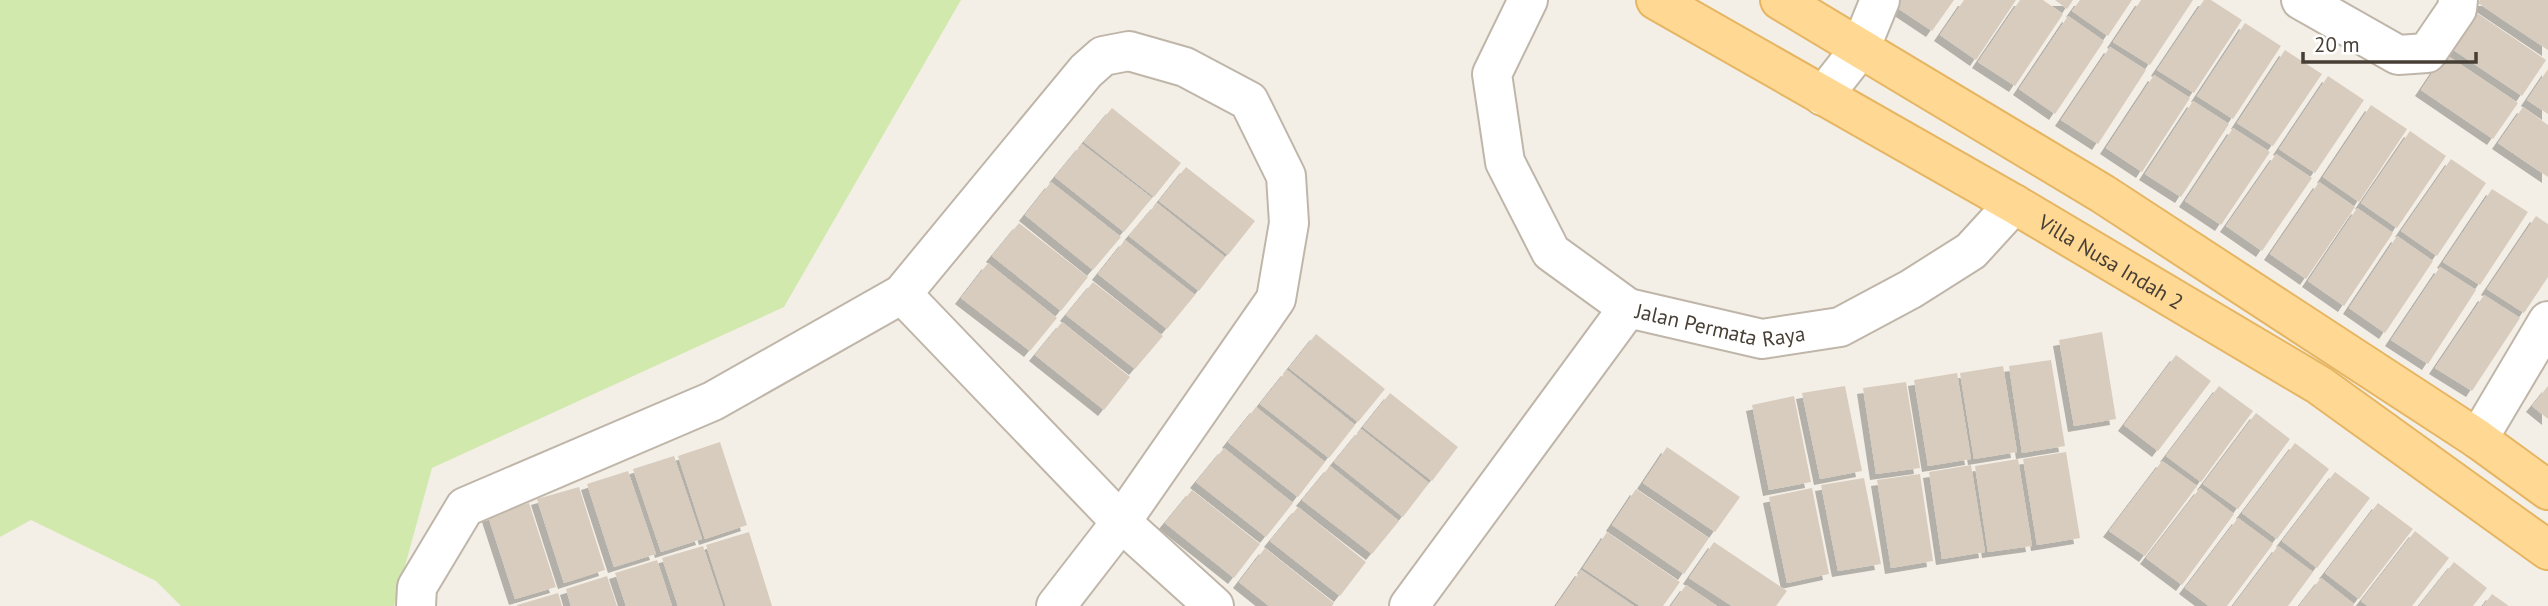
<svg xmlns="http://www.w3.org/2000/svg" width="2548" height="606" font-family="'PT Sans',sans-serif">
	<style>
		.green { fill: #d2e9ae }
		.building { fill: #d8ccbe; filter: url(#shadow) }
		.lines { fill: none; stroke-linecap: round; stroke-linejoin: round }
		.minor-casing { stroke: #bfb6a9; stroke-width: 42 }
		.major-casing { stroke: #e6b562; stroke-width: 42 }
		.minor { stroke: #fff; stroke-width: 38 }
		.major { stroke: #ffd994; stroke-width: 38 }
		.labels { text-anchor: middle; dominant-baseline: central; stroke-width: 7; stroke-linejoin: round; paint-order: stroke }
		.street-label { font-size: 21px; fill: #473f35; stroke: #fff }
	</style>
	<defs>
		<filter id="shadow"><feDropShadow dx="-6" dy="6" stdDeviation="0" flood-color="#0004"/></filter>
	</defs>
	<rect width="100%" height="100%" fill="#f4efe6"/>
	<path class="green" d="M0,0H961L784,307L432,468L394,606H181L156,581L31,520L0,537Z"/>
	<path class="building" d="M1901,0H1954L1932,31L1896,7Z
		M1964,0H2016L1976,60L1940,35Z
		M2020,0H2043L2063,14L2015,86L1978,62Z
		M2055,0H2073L2067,9Z
		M2080,0H2132L2108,36L2072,11Z
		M2141,0H2193L2150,65L2113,42Z
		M2204,0H2211L2242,20L2194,93L2157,70Z
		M2480,0H2548V50L2478,3Z
		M2474,11L2546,60L2522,96L2449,47Z
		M2068,16L2104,41L2055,114L2019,89Z
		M2245,23L2281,46L2233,119L2197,96Z
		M2110,47L2146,70L2098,144L2061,120Z
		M2285,50L2322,74L2273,146L2237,123Z
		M2445,54L2518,103L2493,139L2421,90Z
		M2548,69V114L2527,100Z
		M2154,75L2190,98L2142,172L2106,148Z
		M2328,76L2364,100L2315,173L2279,149Z
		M2193,101L2229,124L2181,197L2145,174Z
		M2371,105L2407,129L2359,202L2323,177Z
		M2523,107L2548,125V177L2498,143Z
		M1112,108L1181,163L1154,197L1084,142Z
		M2233,128L2270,152L2221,225L2185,201Z
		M2410,131L2446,156L2397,228L2361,203Z
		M1082,144L1152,198L1124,232L1055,177Z
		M2276,154L2312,178L2262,251L2226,226Z
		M2451,159L2486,183L2437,256L2401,231Z
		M1186,167L1255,221L1228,255L1159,201Z
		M1051,182L1121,237L1093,270L1025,215Z
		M2319,182L2355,207L2306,279L2270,254Z
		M2492,189L2528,212L2480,285L2443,262Z
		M1157,203L1225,257L1199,291L1129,236Z
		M2357,208L2393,233L2344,306L2308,281Z
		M2536,216L2548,224V277L2524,313L2487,289Z
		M1019,223L1088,277L1061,311L992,256Z
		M2397,236L2433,261L2385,333L2349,308Z
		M1125,240L1195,295L1167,329L1098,274Z
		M988,263L1057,318L1030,351L961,298Z
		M2440,267L2476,290L2428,364L2391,340Z
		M1093,282L1163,336L1135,369L1066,315Z
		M2484,295L2520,318L2472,391L2435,368Z
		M1062,322L1130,377L1104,410L1035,355Z
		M2102,332L2116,419L2074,426L2059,340Z
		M1316,334L1385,389L1358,422L1289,368Z
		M2176,355L2211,381L2158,451L2124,425Z
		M2051,360L2065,446L2022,453L2009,366Z
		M2003,366L2017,452L1974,459L1960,373Z
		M1287,370L1355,425L1329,458L1260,404Z
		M1957,373L1971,459L1928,466L1914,380Z
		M1906,382L1920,468L1876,474L1863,388Z
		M1845,386L1862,471L1820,479L1802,393Z
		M2219,386L2253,411L2201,482L2166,456Z
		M2548,386V419L2532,406Z
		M1390,393L1458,447L1432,481L1363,427Z
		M1794,396L1811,482L1769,490L1752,405Z
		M1256,407L1325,462L1298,497L1228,442Z
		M2256,413L2290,439L2238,509L2203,484Z
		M1361,429L1429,483L1403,517L1334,462Z
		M720,442L747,525L705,539L678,456Z
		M2295,443L2329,469L2277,539L2242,513Z
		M1667,447L1740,497L1715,532L1643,483Z
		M1224,448L1293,503L1266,537L1196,482Z
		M2066,452L2080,538L2037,545L2023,459Z
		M674,456L702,539L661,552L633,469Z
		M2018,459L2032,546L1988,552L1975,466Z
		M2162,461L2197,486L2145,556L2109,531Z
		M1971,465L1985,552L1942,559L1929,472Z
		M1330,466L1399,521L1372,554L1302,500Z
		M628,471L656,554L614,567L587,484Z
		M2335,472L2370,498L2317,568L2282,541Z
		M1920,474L1933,561L1891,568L1877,480Z
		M1864,478L1881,564L1838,571L1821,485Z
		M579,487L605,570L564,583L537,499Z
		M1812,488L1829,574L1787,583L1769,497Z
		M2200,488L2234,514L2182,585L2146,558Z
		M1636,489L1709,538L1684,574L1612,525Z
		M1192,490L1260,544L1234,578L1165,523Z
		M529,503L556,587L515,599L488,516Z
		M2378,503L2413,529L2359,599L2325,573Z
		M1298,507L1366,562L1340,596L1270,541Z
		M2238,518L2273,544L2227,606H2209L2185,588Z
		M2415,531L2449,558L2412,606H2368L2361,601Z
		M749,532L772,606H726L706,545Z
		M1607,532L1680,582L1663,606H1640L1583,568Z
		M1714,542L1787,591L1776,606H1732L1689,578Z
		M703,546L723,606H678L662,558Z
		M2278,546L2313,572L2288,606H2233Z
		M1265,548L1334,603L1332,606H1269L1239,582Z
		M657,560L672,606H626L615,573Z
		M2454,562L2487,588L2473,606H2419Z
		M1581,570L1634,606H1556Z
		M607,576L617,606H571L566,589Z
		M2321,578L2354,604L2353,606H2299Z
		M1686,585L1717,606H1671Z
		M558,593L562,606H517V605Z
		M2492,594L2509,606H2483Z"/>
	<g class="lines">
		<g class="minor-casing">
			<g id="minor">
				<path id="s1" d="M1528,0L1492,74L1505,162L1551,252L1628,308L1762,339L1840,327L1911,289L1971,251L2014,204"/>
				<path d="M2301,0L2398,55L2427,53L2457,9L2458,0"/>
				<path d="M1823,96L1860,49L1880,0"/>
				<path d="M902,294L1121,522L1214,606"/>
				<path d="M2478,439L2548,321"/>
				<path d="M416,606L417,587L465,507L713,401L902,294L1086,71L1103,56L1129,51L1185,67L1249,101L1286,176L1289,223L1276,299L1121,522L1056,606"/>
				<path d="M1409,606L1628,308"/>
			</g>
		</g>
		<g class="major-casing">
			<g id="major">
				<path id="s2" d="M1656,0L2014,204L2319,385L2548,550"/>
				<path d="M1780,0L2103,194L2478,439L2548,490"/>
			</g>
		</g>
		<use href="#minor" class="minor"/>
		<use href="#major" class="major"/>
	</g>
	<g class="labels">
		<g class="street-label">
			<text stroke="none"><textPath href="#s2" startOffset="525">Villa Nusa Indah 2</textPath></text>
			<text stroke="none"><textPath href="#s1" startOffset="462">Jalan Permata Raya</textPath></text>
		</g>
	</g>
	<path d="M2303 52v10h173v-10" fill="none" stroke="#473f35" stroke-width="3.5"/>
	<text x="2314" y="52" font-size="21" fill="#473f35" stroke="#ffffff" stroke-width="5" paint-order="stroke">20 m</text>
</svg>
